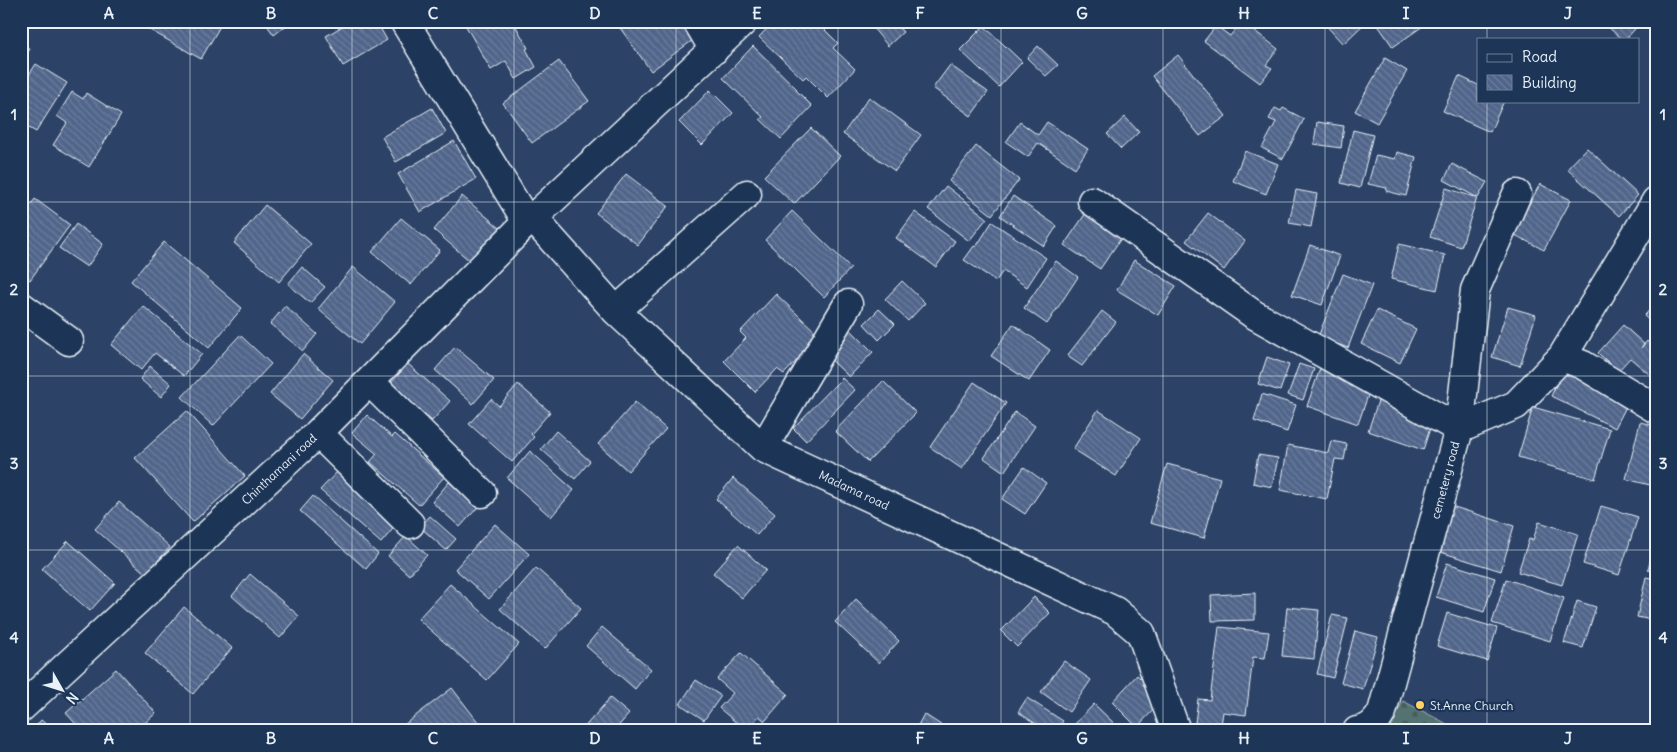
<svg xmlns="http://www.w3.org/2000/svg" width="1677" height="752" font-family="Delius,sans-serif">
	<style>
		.cemetery { fill: url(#cemetery-stones); stroke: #9eb2b4 }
		.building { fill: url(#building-back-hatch); stroke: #e8f1f8 }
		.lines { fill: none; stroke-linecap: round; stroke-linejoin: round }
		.minor-casing { stroke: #e8f1f8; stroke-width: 31 }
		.minor { stroke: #1d3557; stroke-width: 28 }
		.grid { fill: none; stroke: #e8f1f8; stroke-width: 1; stroke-opacity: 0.55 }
		.poi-dot { fill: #ffd166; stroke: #1d3557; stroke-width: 2 }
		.labels { text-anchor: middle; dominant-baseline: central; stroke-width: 4.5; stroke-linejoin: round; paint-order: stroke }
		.street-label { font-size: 12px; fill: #e8f1f8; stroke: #1d3557 }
		.poi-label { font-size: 12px; fill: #e8f1f8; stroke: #1d3557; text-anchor: start }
		.neatline { fill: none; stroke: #e8f1f8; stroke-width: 2 }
		.grid-label { font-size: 16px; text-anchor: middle; font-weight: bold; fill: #e8f1f8 }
	</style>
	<defs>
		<pattern id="cemetery-stones" width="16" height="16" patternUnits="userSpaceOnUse" patternTransform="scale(1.25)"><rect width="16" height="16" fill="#537271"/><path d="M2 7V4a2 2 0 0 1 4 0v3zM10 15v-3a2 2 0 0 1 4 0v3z" fill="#4c5b5c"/></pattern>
		<pattern id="building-back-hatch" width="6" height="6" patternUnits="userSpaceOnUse" patternTransform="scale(1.25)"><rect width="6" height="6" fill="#51658b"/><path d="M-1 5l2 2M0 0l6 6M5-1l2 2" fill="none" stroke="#6a7c9c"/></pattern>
	</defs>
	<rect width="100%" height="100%" fill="#2c4266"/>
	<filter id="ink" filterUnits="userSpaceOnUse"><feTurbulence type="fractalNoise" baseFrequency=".02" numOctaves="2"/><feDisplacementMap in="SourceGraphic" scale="10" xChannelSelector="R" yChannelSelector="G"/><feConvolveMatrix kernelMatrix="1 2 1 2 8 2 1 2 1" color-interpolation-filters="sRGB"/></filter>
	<g filter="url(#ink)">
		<path class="cemetery" d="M1403,701L1461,731H1388Z"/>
		<path class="building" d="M134,21H223L201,59Z
			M264,21H292L274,35Z
			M351,21H376L387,40L343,66L326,36Z
			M463,21H513L528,48L526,49L536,67L516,79L506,61L491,70Z
			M615,21H679L693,40L651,71Z
			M774,21H816L838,43L833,48L855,69L828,98L806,76L803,79L759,37Z
			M867,21H893L903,32L888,46Z
			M1201,21H1212L1205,27Z
			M1242,21L1278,49L1266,65L1272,68L1260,83L1204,41L1216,26L1230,36Z
			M1322,21H1367L1343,44Z
			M1375,21H1420L1423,26L1393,47Z
			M1602,21H1642L1626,39H1621Z
			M984,26L1022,62L999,87L960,50Z
			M21,43L30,49L21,62Z
			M753,46L797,89L796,90L812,106L781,139L760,119L763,117L723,78Z
			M1038,46L1058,65L1046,76L1027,58Z
			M1178,55L1226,116L1200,136L1152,76Z
			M1385,58L1407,71L1377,123L1355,111Z
			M559,61L589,101L532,143L503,103Z
			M36,64L67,83L36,132L21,123V87Z
			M950,65L988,92L971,116L933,88Z
			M1459,76L1478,85V101H1504L1490,132L1443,111Z
			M710,90L733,113L702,145L679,122Z
			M72,92L83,99L86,93L121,115L89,167L53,145L67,123L57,116Z
			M869,97L921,135L895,171L843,134Z
			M432,108L446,133L396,162L382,137Z
			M1275,108L1281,111L1283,108L1304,119L1283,159L1262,148L1276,122L1269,119Z
			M1125,117L1139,132L1121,149L1107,134Z
			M1020,122L1038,135L1047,122L1088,149L1075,168L1038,143L1028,157L1006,142Z
			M1317,122L1344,126L1341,148L1314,144Z
			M811,128L840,156L794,204L764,176Z
			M1353,130L1373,135L1360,188L1341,183Z
			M454,141L476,179L420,212L398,174Z
			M976,146L1019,180L992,215L949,181Z
			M1587,148L1638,195L1619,216L1567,169Z
			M1245,151L1278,164L1266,194L1233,181Z
			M1397,152L1416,157L1406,196L1386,191L1387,188L1368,184L1376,155L1395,159Z
			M1452,164L1487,182L1478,198L1444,180Z
			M626,174L668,206L638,245L596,213Z
			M21,175L28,180L21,189Z
			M1540,184L1571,200L1544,250L1513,234Z
			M946,186L987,218L969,241L928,209Z
			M1446,188L1477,198L1461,247L1430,237Z
			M1296,190L1317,194L1311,227L1289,223Z
			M462,196L500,228L471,262L434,230Z
			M1013,196L1057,226L1044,246L1000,216Z
			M35,199L70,225L30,280L21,274V218Z
			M265,205L311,244L279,282L234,243Z
			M1088,210L1124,234L1100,269L1064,245Z
			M792,211L851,268L824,297L765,240Z
			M915,212L955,241L936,267L896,238Z
			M1208,213L1245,241L1224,270L1186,241Z
			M401,218L440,250L411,285L372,252Z
			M992,222L1046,258L1027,287L1003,271L996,281L964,260L974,246L976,247Z
			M76,224L103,244L87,267L59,248Z
			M164,242L242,308L209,348L131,281Z
			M1399,244L1445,255L1437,290L1391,279Z
			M1310,245L1340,256L1322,305L1292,295Z
			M1134,260L1176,286L1158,315L1117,290Z
			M1056,261L1078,277L1047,324L1024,308Z
			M302,267L325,287L310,303L288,284Z
			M353,267L395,302L360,344L318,309Z
			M1343,274L1372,285L1348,348L1318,337Z
			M902,281L925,303L908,321L885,299Z
			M776,294L820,336L784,374L777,369L755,392L724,361L746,338L740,332Z
			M1656,303V326L1644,316Z
			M143,306L202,354L184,376L155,353L141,370L111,345Z
			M285,306L317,334L303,351L270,324Z
			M1508,307L1536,315L1520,366L1492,357Z
			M879,309L895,324L879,340L864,324Z
			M1377,310L1416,329L1400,363L1361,344Z
			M1102,311L1116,322L1082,366L1067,356Z
			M1013,324L1050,350L1029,381L991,356Z
			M1623,325L1644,344L1641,348L1647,341L1656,349V380L1630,358L1618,371L1598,353Z
			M850,329L873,352L849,377L825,354Z
			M240,335L271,364L213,426L182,397Z
			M455,347L494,380L473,404L435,370Z
			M303,354L333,380L300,419L270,394Z
			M1267,357L1289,365L1280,391L1258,384Z
			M408,364L450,401L432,421L390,384Z
			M1299,364L1314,369L1303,400L1288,395Z
			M150,366L171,384L161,397L140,379Z
			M1321,366L1372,384L1358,424L1307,406Z
			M1563,371L1628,403L1615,428L1551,396Z
			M842,378L855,390L806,441L793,428Z
			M883,381L916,413L868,462L835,431Z
			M974,382L1006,403L962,469L930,447Z
			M518,384L550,412L531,434L534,437L512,462L469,424L491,399L499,406Z
			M1262,394L1296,405L1287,432L1254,421Z
			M1378,401L1433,419L1423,450L1368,431Z
			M635,402L666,429L628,471L598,444Z
			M1533,407L1610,429L1595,479L1518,457Z
			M1098,410L1141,438L1116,476L1073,449Z
			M187,411L245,476L193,522L135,458Z
			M1015,412L1035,426L1004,472L984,458Z
			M367,415L392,437L395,434L444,477L419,505L370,462L377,454L352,433Z
			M1640,422L1656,426V479L1654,486L1626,479Z
			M556,431L590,461L575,479L541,449Z
			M1331,441L1347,444L1344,460L1335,459L1327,499L1280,490L1288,445L1328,453Z
			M530,451L574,490L551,517L507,478Z
			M1258,455L1278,458L1272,487L1253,483Z
			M1167,464L1220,478L1204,538L1150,523Z
			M1024,467L1046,483L1025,514L1002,499Z
			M337,472L397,524L381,543L320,490Z
			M733,478L775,514L757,535L716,499Z
			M449,482L478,507L460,527L432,502Z
			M313,496L378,554L366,569L300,511Z
			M119,502L170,547L146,574L95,529Z
			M1445,504L1514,526L1501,571L1431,549Z
			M1601,506L1638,517L1619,575L1583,564Z
			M430,516L456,539L446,550L420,527Z
			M1539,522L1578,534L1562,585L1518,572L1529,539L1533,540Z
			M495,524L529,554L489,599L455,569Z
			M406,536L427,555L409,575L388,556Z
			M1656,537V572L1648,570Z
			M68,541L115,583L90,611L42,569Z
			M738,545L766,570L742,598L713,573Z
			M1447,563L1495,578L1484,612L1436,597Z
			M536,568L581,608L545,649L500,609Z
			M250,574L299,616L280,638L232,596Z
			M1646,577L1656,579V621L1637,617Z
			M1506,579L1564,598L1550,641L1492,623Z
			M450,584L519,644L487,680L418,619Z
			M1255,593V620L1212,621L1211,595Z
			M1034,597L1050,613L1017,647L1001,631Z
			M856,599L899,641L879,663L835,622Z
			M1577,601L1596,607L1583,648L1564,643Z
			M184,607L232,648L193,694L145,653Z
			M1287,607L1319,610L1314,659L1282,656Z
			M1447,613L1497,628L1487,661L1437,646Z
			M1332,615L1348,618L1333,678L1317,674Z
			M602,627L651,669L635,689L586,646Z
			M1219,627L1269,632L1265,658L1253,657L1246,715L1223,712L1221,725L1195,723L1198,699L1210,700Z
			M1355,631L1378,637L1363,689L1341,683Z
			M1656,642V663L1651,662Z
			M741,653L788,694L765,721L759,716L746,731L719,708L733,693L717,679Z
			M1064,661L1091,680L1069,712L1041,692Z
			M116,669L156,713L136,731H82L66,713Z
			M1137,675L1163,700L1137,727L1112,702Z
			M696,680L721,696L704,720L680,704Z
			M452,688L485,731H410L405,724Z
			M610,698L629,714L614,731H581Z
			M1027,698L1063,721L1056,731H1047L1018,712Z
			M1094,704L1122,731H1076L1072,727Z
			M924,714L950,731H915Z
			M41,720L54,731H32Z
			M368,726L376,731H365Z"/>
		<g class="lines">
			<g class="minor-casing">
				<path id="minor" d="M404,21L527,222
					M697,21L714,50
					M1092,201L1253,314L1459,429L1475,290L1517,194
					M533,218L616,311L763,448L1115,611L1141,633L1175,728L1177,731
					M21,306L69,341
					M616,311L747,194
					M1562,357L1583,365L1656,409
					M370,382L482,493
					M318,433L410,524
					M763,448L848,304
					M21,708L318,433L527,222L533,218L744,21
					M1357,731C1369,730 1377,722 1382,712L1459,429L1516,405L1562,357L1656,201"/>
			</g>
			<use href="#minor" class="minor"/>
		</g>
	</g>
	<path class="grid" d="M190,21V731M352,21V731M514,21V731M676,21V731M838,21V731M1001,21V731M1163,21V731M1325,21V731M1487,21V39M1487,101V731M21,202H1656M21,376H1656M21,550H1656"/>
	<circle class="poi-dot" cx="1420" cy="705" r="5"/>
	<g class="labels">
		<g class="street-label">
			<text transform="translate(279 469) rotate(-43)">Chinthamani road</text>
			<text transform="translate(1445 480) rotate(-75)">cemetery road</text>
			<text transform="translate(854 490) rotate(25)">Madama road</text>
		</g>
		<g class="poi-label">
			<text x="1430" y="705">St.Anne Church</text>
		</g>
	</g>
	<rect width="1677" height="752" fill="none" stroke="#1d3557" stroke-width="55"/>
	<rect x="1477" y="38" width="162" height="65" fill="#1d3557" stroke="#6e8097"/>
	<rect x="1487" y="54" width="25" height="8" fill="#1d3557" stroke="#6e8097"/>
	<text x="1522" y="62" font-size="15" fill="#e8f1f8">Road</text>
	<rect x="1487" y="75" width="25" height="15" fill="url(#building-back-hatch)" stroke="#6e8097"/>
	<text x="1522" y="88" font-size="15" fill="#e8f1f8">Building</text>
	<g transform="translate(62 690) rotate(129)" stroke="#1d3557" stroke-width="4" paint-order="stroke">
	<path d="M0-4L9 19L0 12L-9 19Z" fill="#e8f1f8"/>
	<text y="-8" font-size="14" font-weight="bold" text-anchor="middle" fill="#e8f1f8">N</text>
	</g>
	<rect x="28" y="28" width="1622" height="696" class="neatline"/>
	<g class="grid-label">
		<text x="109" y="19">A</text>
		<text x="271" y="19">B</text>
		<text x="433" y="19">C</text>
		<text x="595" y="19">D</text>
		<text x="757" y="19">E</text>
		<text x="920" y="19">F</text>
		<text x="1082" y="19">G</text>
		<text x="1244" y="19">H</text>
		<text x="1406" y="19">I</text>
		<text x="1568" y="19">J</text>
		<text x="14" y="120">1</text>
		<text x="1663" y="120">1</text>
		<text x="14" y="295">2</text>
		<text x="1663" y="295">2</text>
		<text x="14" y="469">3</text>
		<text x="1663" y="469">3</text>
		<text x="14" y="643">4</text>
		<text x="1663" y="643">4</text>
		<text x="109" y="744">A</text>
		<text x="271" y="744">B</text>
		<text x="433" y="744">C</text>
		<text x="595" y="744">D</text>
		<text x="757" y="744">E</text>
		<text x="920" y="744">F</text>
		<text x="1082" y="744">G</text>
		<text x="1244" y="744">H</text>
		<text x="1406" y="744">I</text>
		<text x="1568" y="744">J</text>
	</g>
</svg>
